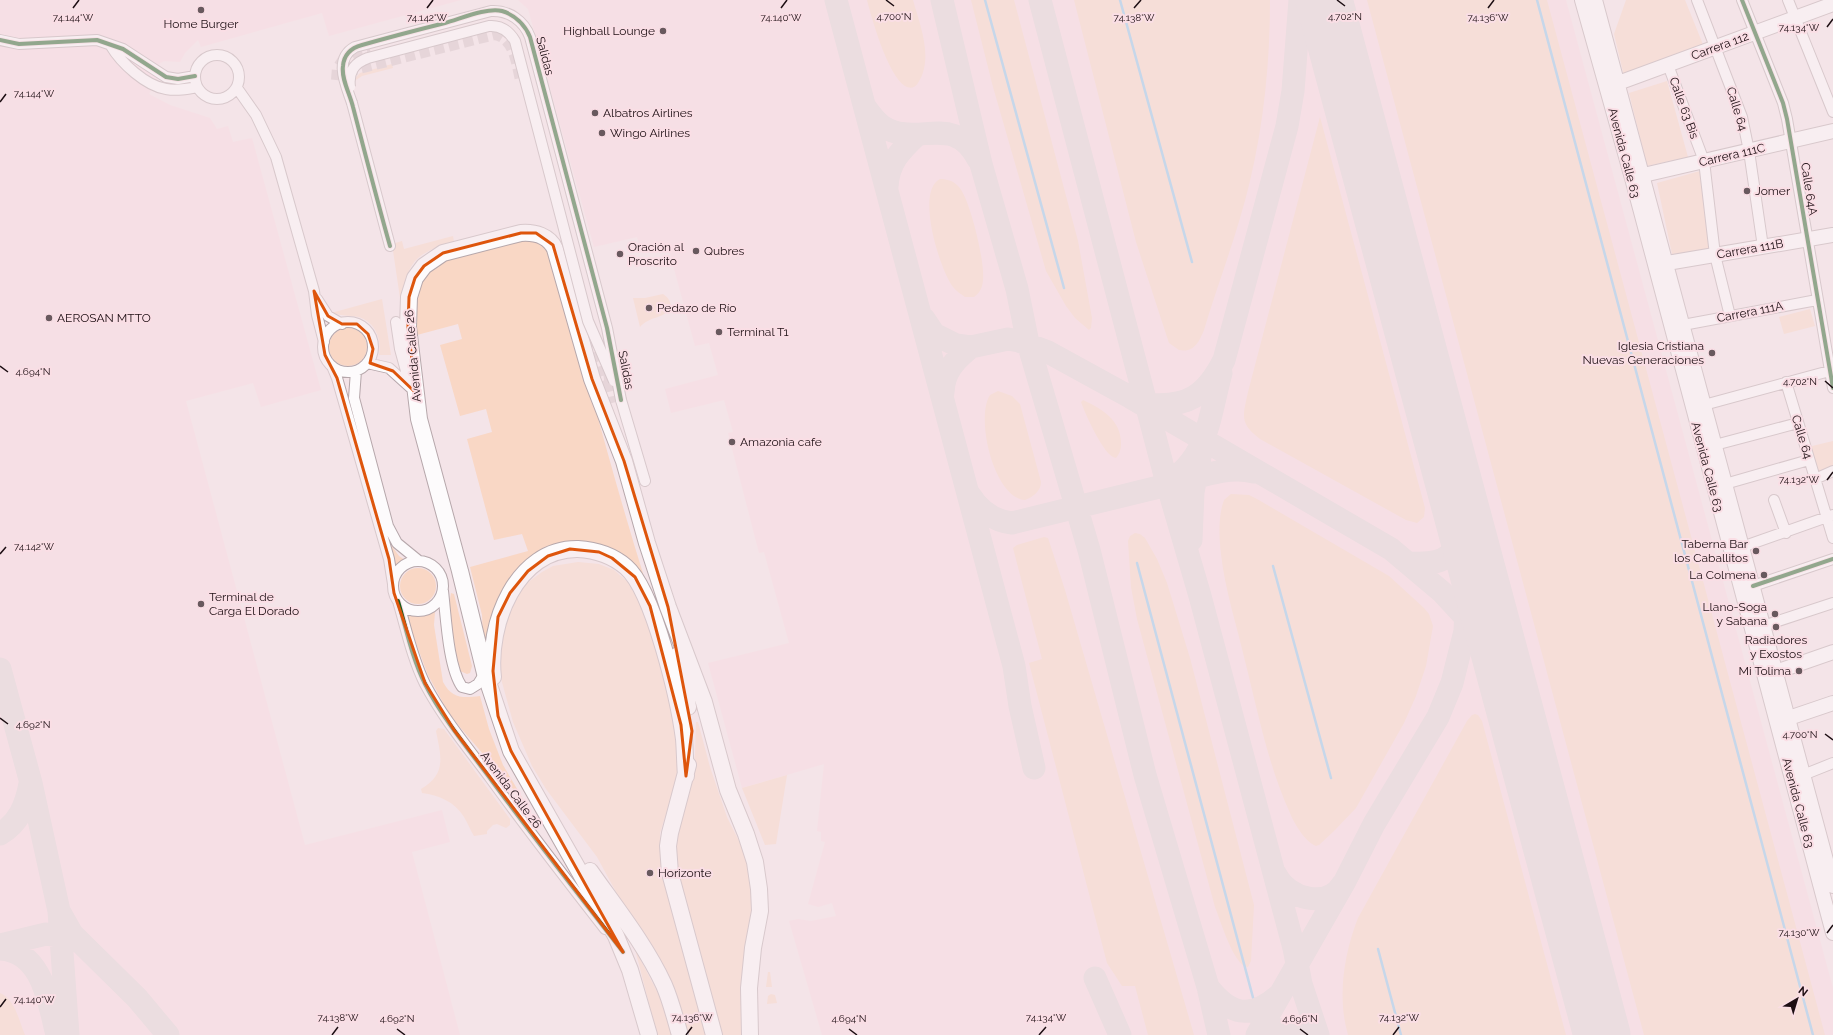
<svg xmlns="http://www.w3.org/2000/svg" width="1833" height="1035" font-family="Raleway,sans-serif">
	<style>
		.built { fill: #f9dae2 }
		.green { fill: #f9d7c5 }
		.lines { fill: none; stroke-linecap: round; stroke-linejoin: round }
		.stream { stroke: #8ec7ee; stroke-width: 2.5 }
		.taxiway { stroke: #dfd4d7; stroke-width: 23 }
		.runway { stroke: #dfd4d7; stroke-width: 57 }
		.street-tunnel { stroke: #d4c4c8; stroke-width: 10; stroke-dasharray: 10 5; stroke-linecap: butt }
		.street-casing { stroke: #b6a7ab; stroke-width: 12 }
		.secondary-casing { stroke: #b6a7ab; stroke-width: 16 }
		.primary-casing { stroke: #b6a7ab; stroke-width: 18 }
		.street { stroke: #fdfbfc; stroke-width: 10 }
		.secondary { stroke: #fdfbfc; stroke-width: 14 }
		.primary { stroke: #fdfbfc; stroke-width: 16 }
		.street-bridge-casing { stroke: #b6a7ab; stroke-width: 12; stroke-linecap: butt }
		.street-bridge { stroke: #fdfbfc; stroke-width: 10 }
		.cycleway-casing { stroke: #fadee5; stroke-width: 6 }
		.cycleway { stroke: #1b5e20; stroke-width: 4 }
		.marked { fill: none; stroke: #de550c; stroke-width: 3; stroke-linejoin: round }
		.ticks { fill: none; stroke: #1d0e13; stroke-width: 1.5 }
		.poi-dot { fill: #68595e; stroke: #fadee5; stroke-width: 1.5 }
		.labels { text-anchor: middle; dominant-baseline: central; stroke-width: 4; stroke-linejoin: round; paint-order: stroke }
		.poi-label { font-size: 12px; fill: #1d0e13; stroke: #fadee5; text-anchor: start }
		.street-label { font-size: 12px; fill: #1d0e13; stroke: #fadee5 }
		.ticks-label { font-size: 10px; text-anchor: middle; fill: #1d0e13; stroke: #fadee5; stroke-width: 4; stroke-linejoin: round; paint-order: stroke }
	</style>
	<rect width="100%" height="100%" fill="#f4e4e8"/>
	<path class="built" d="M0,0H461L329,36L322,13L201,47L198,40L185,53L180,62L164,61L159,64L160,75L149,94L170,105L210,118L217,129L228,126L233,142L252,138L321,390L261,407L253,383L186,401L305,845L442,810L450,842L412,852L460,1035H0Z
		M518,0H1566L1833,988V1035H822L789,921L798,919L811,921L836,916L832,903L818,907L808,904L825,842L821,841V832L817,831L824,764L742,788L708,663L789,643L764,552L759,553L728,433L733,432L724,400L671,413L665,389L718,375L709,343L695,346L667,243L641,250L637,237L594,247L528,9Z"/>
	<path class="green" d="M867,0H913C920,25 934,59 918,83C915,88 910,89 905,86C888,75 872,20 867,0Z
		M971,0H1014L1078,241L1092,318L1091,328L1089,330L1075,318L1066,306L1046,271L993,87Z
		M1074,0H1270C1270,61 1264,122 1250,181C1238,232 1219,280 1204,330C1199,342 1194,353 1179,350L1169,343L1167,337L1136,242Z
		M1367,0H1547L1825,1035H1644Z
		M1626,0H1685L1704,47L1624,76L1614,34Z
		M392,64L393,68L362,76L356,80V77L360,73Z
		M1667,81L1688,157L1647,166L1629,93Z
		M1320,117L1425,508L1424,517L1417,523L1406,520L1260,439C1239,423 1243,416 1248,392Z
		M1700,171L1709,250L1672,254L1657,183Z
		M940,179C947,179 954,181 959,187C970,199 985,262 983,279C983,286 980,293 974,297H965C961,294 956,291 953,287C940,270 915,191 940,179Z
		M453,236L454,242C403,256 407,270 403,318L392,244L402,241L404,249Z
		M518,239L536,242L549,249C584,360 611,473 646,583L606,550L532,560L484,659L482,615L470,567L528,551L522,534L494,540L467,439L492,432L486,409L460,416L440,345L462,339L458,324L417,335C416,322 414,307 417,294C419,287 423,278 428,272C447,254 492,247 518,239Z
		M663,294C669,298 672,303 670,309C662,319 650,316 640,327L633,298H645Z
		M382,299L391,355H379C382,339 375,322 359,317C349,315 340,316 331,313Z
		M1810,309L1815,326L1784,334L1779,317Z
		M329 347a19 19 0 1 1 38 0a19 19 0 1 1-38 0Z
		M998,391L1012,396L1020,404L1041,482C1041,491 1033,497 1025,500C994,498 975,418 990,395Z
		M1083,400C1102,409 1121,420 1121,443C1121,449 1120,453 1116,458C1104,457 1085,413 1081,402Z
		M1833,441V468L1816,474L1808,447Z
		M1231,494L1249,495L1257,499L1389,576L1424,608L1429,614L1433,626L1426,666L1416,696L1404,723L1356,808L1334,831L1319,845L1316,846C1305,842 1294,823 1290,813C1268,765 1258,712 1245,661C1237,626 1225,590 1221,554C1219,537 1218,516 1224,500Z
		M1135,533L1140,534L1145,538L1157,559L1167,583L1190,658L1254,905L1251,961L1248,967C1234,967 1220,919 1215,907L1137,619L1131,587L1128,541L1130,536Z
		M1044,537L1048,538L1065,590L1194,1035H1148L1135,986H1122L1107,963L1029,663L1042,659L1013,548L1017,545Z
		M389,542L399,556L405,560L396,568Z
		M578,562L599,564L614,570L629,583L646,608L680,738L676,782L660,833L662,871L706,1035H687L628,914L597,857L546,789L532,766L513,722L500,675V635L515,597L527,583L542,572L553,566Z
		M400 586a18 18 0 1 1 36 0a18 18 0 1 1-36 0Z
		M451,593L454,594L472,666L470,673L467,674L460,671C455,647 446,618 451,593Z
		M435,612L434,625L443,682C452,699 463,698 480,696L489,729L503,765L526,804L459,726L447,710L428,675L405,614L419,617Z
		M1475,714L1478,715L1482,721L1566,1035H1348C1337,997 1344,954 1358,918L1467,721L1472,715Z
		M696,722H698L710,767L727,817L746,855L755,887L746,1035H721L673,860L695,755Z
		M438,728L444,729L510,819V825L506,828L497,824L493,825L487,831V834L474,836C470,830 468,823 464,817C455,802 439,795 422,793L421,789C447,774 441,756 436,731Z
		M787,775L776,844L765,845L742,788Z
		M635,949L663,1003L672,1035H657Z
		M768,972H770L772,987H766Z
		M0,993C15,999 19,1021 25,1035H0Z
		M771,994L775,995L777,1003L767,1004L768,996Z"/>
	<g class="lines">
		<path class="stream" d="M985,0L1064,288
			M1120,0L1192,262
			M1537,0L1813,1035
			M1137,563L1263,1035
			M1273,566L1331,778
			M1378,949L1401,1035"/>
		<path class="taxiway" d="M836,0L1014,666L1020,706L1034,768
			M942,0L981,164L1017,289L1028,343L1089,550L1145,775L1208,987L1219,1035
			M1040,0L1167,483L1200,596L1294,948L1301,984L1318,1035
			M865,107C870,114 875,121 882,126C917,149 953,111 978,159
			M887,187C888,163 900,151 917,135
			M924,319L934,334L956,345L971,347L1008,339L1019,341L1048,352L1130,397L1391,549L1442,592L1466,618L1495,669L1516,714
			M942,396C944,392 943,388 944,384C947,367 959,357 971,347
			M1147,404C1187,408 1206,396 1224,360L1287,126L1293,91L1300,0
			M1181,482C1205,475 1230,466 1254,472
			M969,494C979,510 994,521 1012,523L1159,487C1208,463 1208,421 1221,373
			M1191,540L1193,492L1201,452
			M1409,563C1427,564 1448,564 1457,545C1460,539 1462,534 1466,528
			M0,669L31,783L59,911L68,1035
			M0,834C19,823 26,805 30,784
			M1276,875C1288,899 1327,909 1342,885
			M59,911L72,934L137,998L168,1035
			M0,945L46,934L74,939
			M0,949C43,951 49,1004 57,1035
			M1095,978L1120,1035
			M1208,987C1230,1015 1250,1020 1278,996
			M1257,1035L1345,881L1374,824L1438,717L1452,683L1465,631L1469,539
			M1263,1035C1275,1026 1289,1030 1302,1035"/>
		<path class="runway" d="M1324,0L1602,1035"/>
		<path class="street-tunnel" d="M342,67L348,60L371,53
			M347,72L495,35C514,39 516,64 520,80
			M336,80L337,68L345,56
			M584,324L606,388
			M608,371L610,388
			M607,382L612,403"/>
		<g class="street-casing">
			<path id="street" d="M1697,0L1742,117L1749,151L1763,247
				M1742,0L1783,103L1787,119L1833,388
				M1788,0L1833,112
				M0,40L19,44L97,40L123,49L166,77L178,79L195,76
				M111,46C121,63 146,86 166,89C177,91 187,89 197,87
				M195 77a22 22 0 1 1 44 0a22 22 0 1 1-44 0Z
				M1668,65L1704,161L1715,255L1730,316
				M237,88L256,115L276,157L314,291L317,315L324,342
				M352,103L390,246
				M317,299L328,316L342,324
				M396,322L400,349L409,382
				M323 347a25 25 0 1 1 50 0a25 25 0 1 1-50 0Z
				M1683,325L1817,300
				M367,363L389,368L410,387
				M332,366L337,378L389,559L393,584
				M356,371L354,398L388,526L397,543L419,561
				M1786,382L1833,538
				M621,400L645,481
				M1704,405L1833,370
				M1715,445L1798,423
				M1815,479L1833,471
				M1725,484L1809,460
				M1774,500L1786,533
				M1742,547L1833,515
				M393 586a25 25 0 1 1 50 0a25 25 0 1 1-50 0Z
				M1753,586L1833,559
				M443,591C446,616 448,667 462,687L470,689L478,684L485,673
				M398,601C406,628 412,658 425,684C443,718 468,748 491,779C528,830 566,879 605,929
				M1763,626L1833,603
				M1803,775L1833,763"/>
		</g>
		<g class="secondary-casing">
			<path id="secondary" d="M1582,0L1632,178L1833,933
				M1595,0L1833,886
				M1610,86L1833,4
				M1635,177L1833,131
				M1667,263L1833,235
				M1767,675L1833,652
				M1780,721L1833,703"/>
		</g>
		<g class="primary-casing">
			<path id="primary" d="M678,655L688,707
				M493,677C487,625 516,548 578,549C595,550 612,555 626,567C654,591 679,701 684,739C685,751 685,764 686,776
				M688,765L670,833L668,846L670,873L714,1035
				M590,871C616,908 645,944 664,985C671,1001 675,1018 680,1035
				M649,1035L630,970L616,936L511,751L485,673L460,571L419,419L408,327L409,297L415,278L424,266L443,253L521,233C535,232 549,236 555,249L592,379L624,461L647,543L668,607L704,702L728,790L746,834L755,862L759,889L760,911L753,948L749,988L750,1035"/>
		</g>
		<use href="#street" class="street"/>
		<use href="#secondary" class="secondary"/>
		<use href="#primary" class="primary"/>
		<g class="street-bridge-casing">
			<path id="street-bridge" d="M350,87C348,72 354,63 368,58L489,26C501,25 509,31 515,41L588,321L614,381
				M352,103C346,85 333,59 355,47L491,11C509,10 524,21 530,37L607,328L621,400"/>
		</g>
		<use href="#street-bridge" class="street-bridge"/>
		<g class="cycleway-casing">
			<path id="cycleway" d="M1742,0L1783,103L1787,119L1833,388
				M0,40L19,44L97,40L123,49L166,77L178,79L195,76
				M390,246C377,200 365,153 353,107C350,94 341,79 343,66C344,54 351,48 362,45C390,37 417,30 445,23C460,19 487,7 502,11C515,15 525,25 530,37L607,328L621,400
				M1753,586L1833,559
				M398,601C406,628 412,658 425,684C443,719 469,750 492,781C535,839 579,895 623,952"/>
		</g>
		<use href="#cycleway" class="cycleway"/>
	</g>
	<path d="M0 0H1833V1035H0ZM521,233H536L553,245L592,379L624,461L668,607L692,731L686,776L681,725L650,606L635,577L612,558L599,552L570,549L548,556L528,571L510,593L498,617L493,671L498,716L511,751L623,952L454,730L425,683L394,593L389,559L337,378L325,355L314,291L328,316L342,324H357L368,334L373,349L370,363L393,371L416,393L408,327L409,297L415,278L424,266L443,253Z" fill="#f4e4e8" fill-opacity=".55" fill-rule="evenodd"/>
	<path class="marked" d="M521,233H536L553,245L592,379L624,461L668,607L692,731L686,776L681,725L650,606L635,577L612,558L599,552L570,549L548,556L528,571L510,593L498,617L493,671L498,716L511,751L623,952L454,730L425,683L394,593L389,559L337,378L325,355L314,291L328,316L342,324H357L368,334L373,349L370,363L393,371L416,393L408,327L409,297L415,278L424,266L443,253Z"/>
	<path class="ticks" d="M886,0L894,6M1337,0L1345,6M73,8L79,0M427,8L433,0M781,8L787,0M1134,8L1141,0M1488,8L1494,0M1827,27L1833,19M0,102L6,94M0,366L8,372M1825,381L1833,388M1827,480L1833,472M0,554L6,547M0,718L8,724M1825,734L1833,740M1827,933L1833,925M0,1007L6,999M397,1029L405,1035M849,1029L857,1035M1300,1029L1308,1035M332,1035L338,1027M686,1035L692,1027M1039,1035L1046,1027M1393,1035L1399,1027"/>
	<g class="poi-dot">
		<circle cx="201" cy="10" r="4"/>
		<circle cx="663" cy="31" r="4"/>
		<circle cx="595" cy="113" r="4"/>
		<circle cx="602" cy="133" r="4"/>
		<circle cx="1747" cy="191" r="4"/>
		<circle cx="696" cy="251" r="4"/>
		<circle cx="620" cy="254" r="4"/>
		<circle cx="649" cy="308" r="4"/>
		<circle cx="49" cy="318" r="4"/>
		<circle cx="719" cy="332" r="4"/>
		<circle cx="1712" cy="353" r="4"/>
		<circle cx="732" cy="442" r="4"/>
		<circle cx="1756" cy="551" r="4"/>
		<circle cx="1764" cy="575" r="4"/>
		<circle cx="201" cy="604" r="4"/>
		<circle cx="1775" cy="614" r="4"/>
		<circle cx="1776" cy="627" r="4"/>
		<circle cx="1799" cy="671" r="4"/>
		<circle cx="650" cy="873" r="4"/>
	</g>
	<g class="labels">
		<g class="poi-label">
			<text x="201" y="24" text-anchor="middle">Home Burger</text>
			<text x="655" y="31" text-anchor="end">Highball Lounge</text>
			<text x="603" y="113">Albatros Airlines</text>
			<text x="610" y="133">Wingo Airlines</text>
			<text x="1755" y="191">Jomer</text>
			<text x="628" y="247">Oración al<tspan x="628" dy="14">Proscrito</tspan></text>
			<text x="704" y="251">Qubres</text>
			<text x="657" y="308">Pedazo de Río</text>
			<text x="57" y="318">AEROSAN MTTO</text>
			<text x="727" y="332">Terminal T1</text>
			<text x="1704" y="346" text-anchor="end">Iglesia Cristiana<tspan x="1704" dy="14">Nuevas Generaciones</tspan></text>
			<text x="740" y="442">Amazonia cafe</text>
			<text x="1748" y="544" text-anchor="end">Taberna Bar<tspan x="1748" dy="14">los Caballitos</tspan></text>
			<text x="1756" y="575" text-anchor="end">La Colmena</text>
			<text x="209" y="597">Terminal de<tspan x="209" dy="14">Carga El Dorado</tspan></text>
			<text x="1767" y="607" text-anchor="end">Llano-Soga<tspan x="1767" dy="14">y Sabana</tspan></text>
			<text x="1776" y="640" text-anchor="middle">Radiadores<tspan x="1776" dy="14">y Exostos</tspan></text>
			<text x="1791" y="671" text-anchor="end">Mi Tolima</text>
			<text x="658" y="873">Horizonte</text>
		</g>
		<g class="street-label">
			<text transform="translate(1720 46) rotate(-20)">Carrera 112</text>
			<text transform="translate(545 56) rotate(75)">Salidas</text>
			<text transform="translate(1684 108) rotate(70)">Calle 63 Bis</text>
			<text transform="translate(1737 109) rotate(73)">Calle 64</text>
			<text transform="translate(1624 153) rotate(75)">Avenida Calle 63</text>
			<text transform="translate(1732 155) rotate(-13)">Carrera 111C</text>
			<text transform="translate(1809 189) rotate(81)">Calle 64A</text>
			<text transform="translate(1750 249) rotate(-10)">Carrera 111B</text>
			<text transform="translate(1750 312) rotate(-11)">Carrera 111A</text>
			<text transform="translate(413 356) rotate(-95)">Avenida Calle 26</text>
			<text transform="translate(626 370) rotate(79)">Salidas</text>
			<text transform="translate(1802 437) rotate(73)">Calle 64</text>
			<text transform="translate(1707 467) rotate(75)">Avenida Calle 63</text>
			<text transform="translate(511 790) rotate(53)">Avenida Calle 26</text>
			<text transform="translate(1798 803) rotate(75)">Avenida Calle 63</text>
		</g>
	</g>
	<g class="ticks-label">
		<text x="894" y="20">4.700°N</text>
		<text x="1345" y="20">4.702°N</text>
		<text x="73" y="21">74.144°W</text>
		<text x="427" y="21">74.142°W</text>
		<text x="781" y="21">74.140°W</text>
		<text x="1488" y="21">74.136°W</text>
		<text x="1134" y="21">74.138°W</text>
		<text x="1799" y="31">74.134°W</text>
		<text x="34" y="97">74.144°W</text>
		<text x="33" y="375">4.694°N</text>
		<text x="1800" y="385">4.702°N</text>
		<text x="1799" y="483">74.132°W</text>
		<text x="34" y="550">74.142°W</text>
		<text x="33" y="728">4.692°N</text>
		<text x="1800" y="738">4.700°N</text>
		<text x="1799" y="936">74.130°W</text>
		<text x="34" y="1003">74.140°W</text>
		<text x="338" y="1021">74.138°W</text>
		<text x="692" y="1021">74.136°W</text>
		<text x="1046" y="1021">74.134°W</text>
		<text x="1399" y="1021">74.132°W</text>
		<text x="397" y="1022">4.692°N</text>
		<text x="849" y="1022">4.694°N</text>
		<text x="1300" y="1022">4.696°N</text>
	</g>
	<g transform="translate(1797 999) rotate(38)" stroke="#fadee5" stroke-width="3" paint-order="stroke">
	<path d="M0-3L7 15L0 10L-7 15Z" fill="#1d0e13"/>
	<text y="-6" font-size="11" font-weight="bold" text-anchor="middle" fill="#1d0e13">N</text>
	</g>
</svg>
